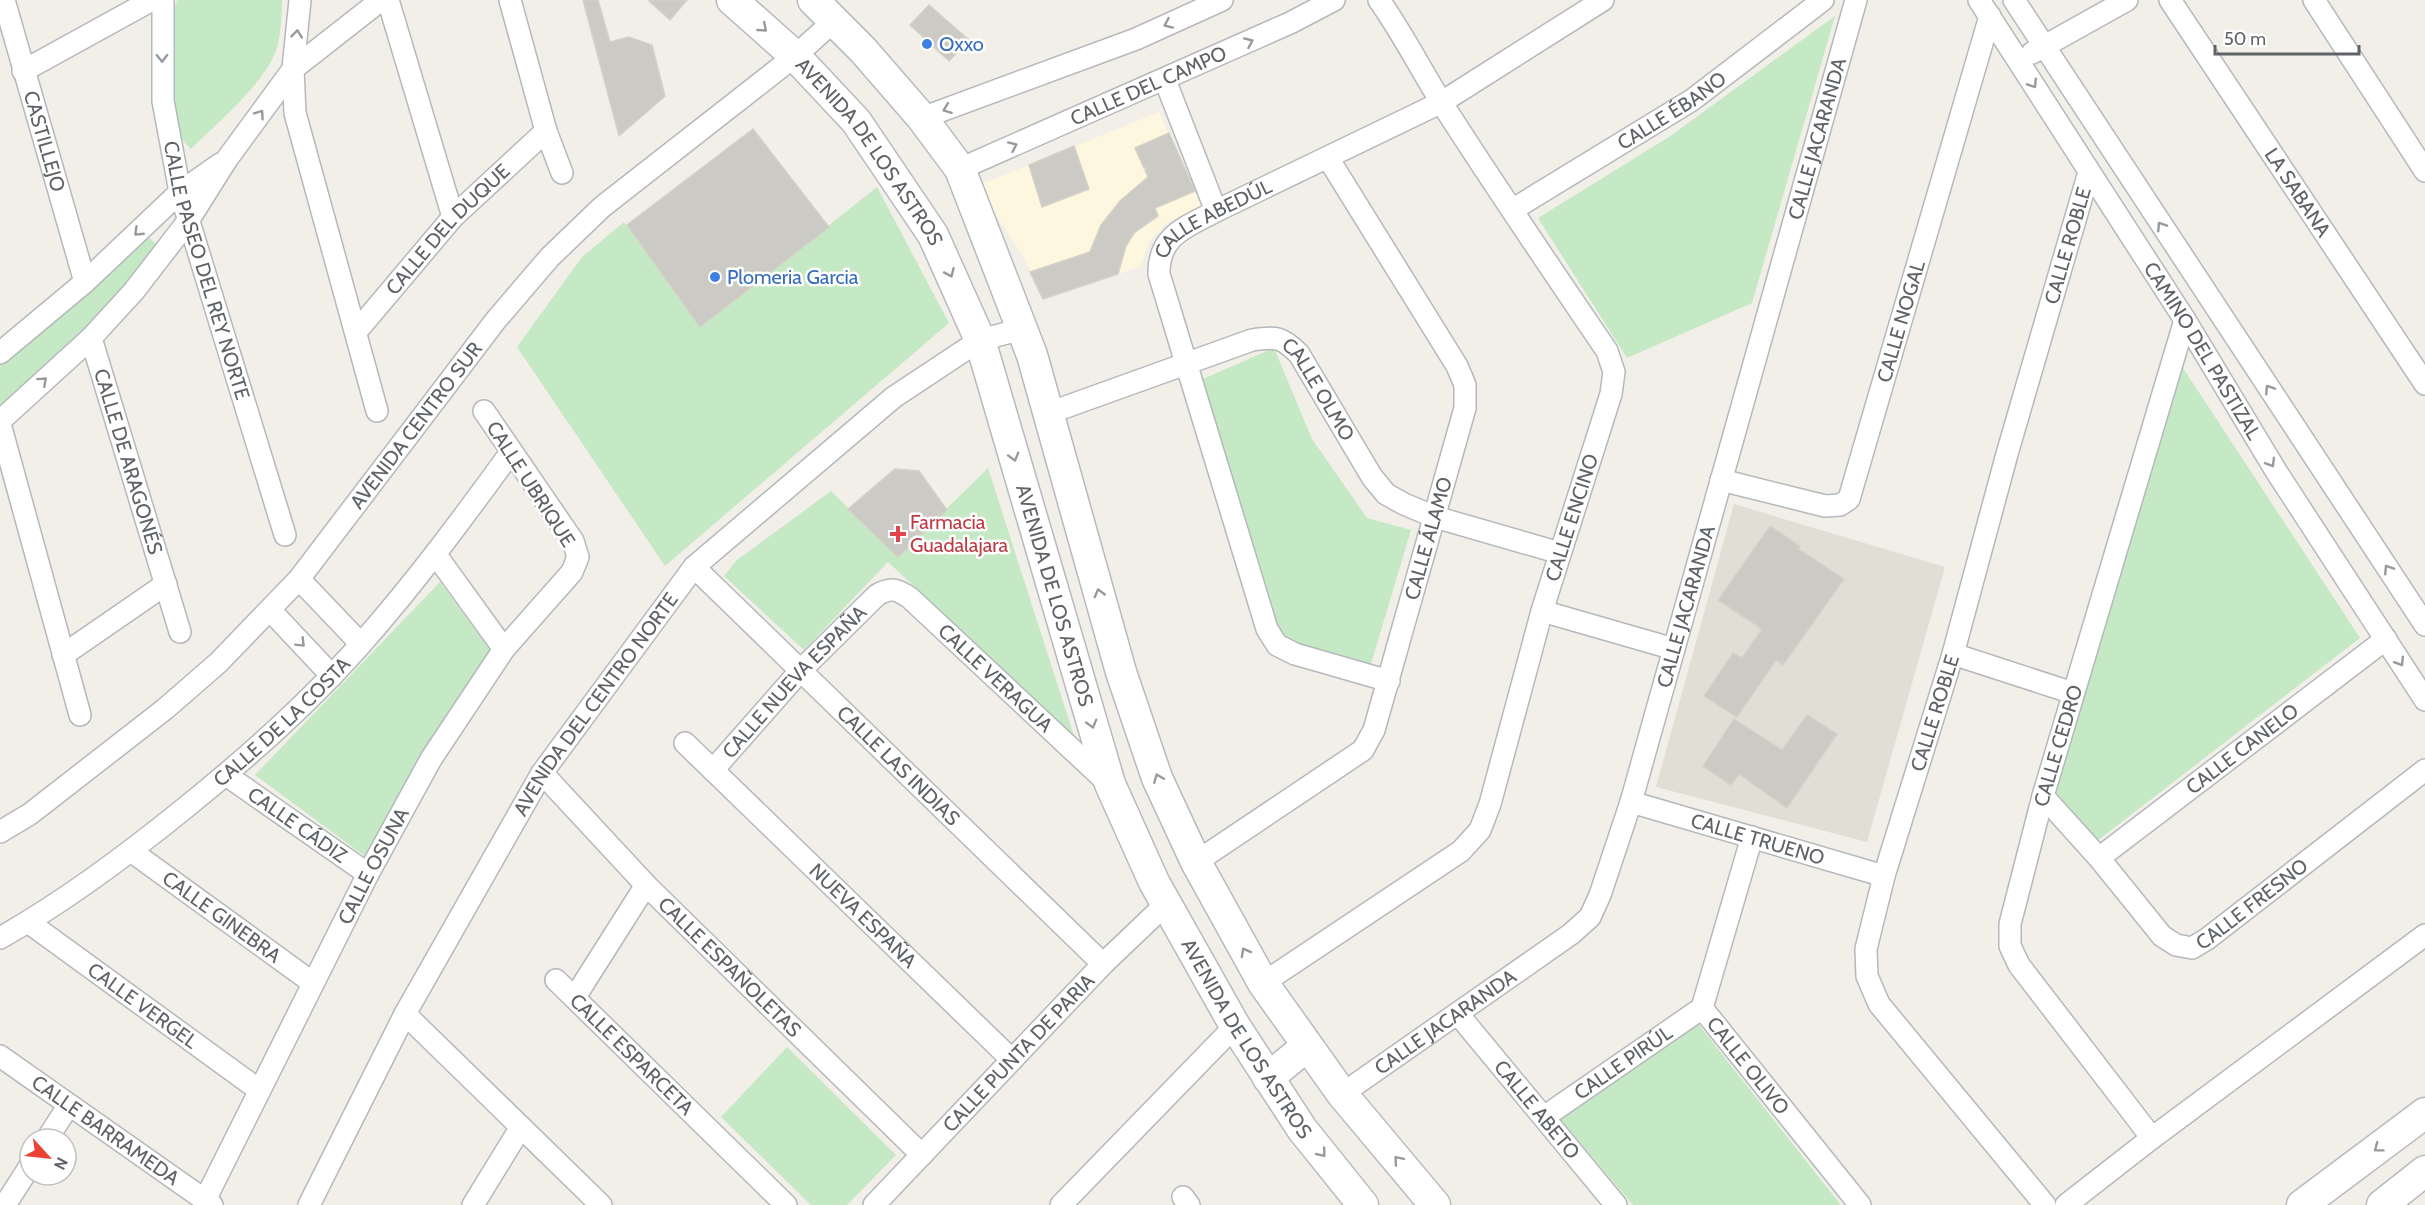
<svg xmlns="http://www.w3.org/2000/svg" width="2425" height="1205" font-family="Cabin,sans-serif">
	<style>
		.commercial { fill: #fef7e0 }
		.education { fill: #e1ded6 }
		.green { fill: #c5e8c5 }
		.building { fill: #cccac5; stroke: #d6d1c6; stroke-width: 1.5 }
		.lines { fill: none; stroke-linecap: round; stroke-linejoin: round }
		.street-casing { stroke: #b5b8bc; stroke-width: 24 }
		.secondary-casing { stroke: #b6babf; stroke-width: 33 }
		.street { stroke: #fff; stroke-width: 21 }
		.secondary { stroke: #fff; stroke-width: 30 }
		.oneway { stroke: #979a9d }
		.shop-dot { fill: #3f7fe0; stroke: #fff; stroke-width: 2 }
		.health-dot { fill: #e0444e; stroke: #fff; stroke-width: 2 }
		.labels { text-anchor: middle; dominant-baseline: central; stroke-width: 5; stroke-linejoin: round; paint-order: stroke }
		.shop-label { font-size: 20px; fill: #366cbe; stroke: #fff; text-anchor: start }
		.street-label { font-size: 20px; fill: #5f6368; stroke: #fff }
		.health-label { font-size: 20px; fill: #be3a42; stroke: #fff; text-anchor: start }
	</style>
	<rect width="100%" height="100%" fill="#f1efe8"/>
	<path class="commercial" d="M1159,112L1201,206L1165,224L1149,242L1140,267L1043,299L1024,257L977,186Z"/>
	<path class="education" d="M1734,504L1945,567L1867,842L1656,787Z"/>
	<path class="green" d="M177,0H282C282,16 281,35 276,51C263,85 217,123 191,149L183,141L173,116L171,19Z
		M1835,16L1752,303L1627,358L1538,218L1669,137Z
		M877,187L949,323L665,566L517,347L582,257L624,222L701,327Z
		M143,232L156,244L116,297L69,348L0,405V364L92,289Z
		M1274,348L1312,439L1367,518L1411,530L1370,667L1283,643L1203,379Z
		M2183,368L2360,638L2097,841L2056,792Z
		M988,468L1074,736L888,562L804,650L724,576L737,560L831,491L898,557Z
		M440,582L490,650L426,748L366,857L255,775Z
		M1695,1020L1840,1204L1839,1205H1633L1559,1118Z
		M787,1047L896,1155L847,1205H811L721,1117Z"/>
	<path class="building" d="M583,0H598L610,42L629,37L652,45L665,96L619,136Z
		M648,0H687L670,20Z
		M929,5L969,40L949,61L910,25Z
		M753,129L829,227L700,327L627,225Z
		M1169,133L1195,191L1155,208L1158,216L1134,233L1126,246L1118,274L1043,299L1030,272L1090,252L1101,225L1120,201L1148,177L1145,170L1147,167L1144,168L1135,148Z
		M1074,146L1089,189L1042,207L1029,165Z
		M895,469L919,471L947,510L898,557L848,509Z
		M1770,526L1800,546L1798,549L1844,579L1783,665L1776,660L1737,717L1704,696L1733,653L1742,658L1762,629L1718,600Z
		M1807,715L1837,734L1787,808L1739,774L1731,785L1703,766L1734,719L1782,750Z"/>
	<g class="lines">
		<g class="street-casing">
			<g id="street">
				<path id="s1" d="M4,0L85,282"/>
				<path id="s2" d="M163,0V101L180,192L285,535"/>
				<path d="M300,0L293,69L295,113L377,411"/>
				<path d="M388,0L453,217"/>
				<path d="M510,0L546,131L562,173"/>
				<path id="s3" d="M1979,0L2185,320L2276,471L2425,700"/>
				<path d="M2014,0L2425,625"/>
				<path id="s4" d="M2170,0L2425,384"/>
				<path d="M2314,0L2425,171"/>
				<path d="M2032,53L2127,0"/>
				<path d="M23,71L152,0"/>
				<path d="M1165,80L1216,211"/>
				<path d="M922,118L1136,39L1222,0"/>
				<path id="s5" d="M960,169L1290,23L1334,0"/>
				<path id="s6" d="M1512,210L1692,100L1823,0"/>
				<path id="s7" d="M356,332L453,217L546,131"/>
				<path id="s8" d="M91,338L180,632"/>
				<path d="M0,353L85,282L180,192L220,164"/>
				<path id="s9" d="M1049,413L1252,340C1276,336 1282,337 1299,354L1372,477L1386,494L1404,504L1435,517L1560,553"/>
				<path d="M0,421L91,338L134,291L188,221L227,159L293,69L381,0"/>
				<path d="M0,424L80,715"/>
				<path id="s10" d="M1721,480L1825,506L1840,505L1849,499L1990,16"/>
				<path d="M436,555L504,649"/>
				<path id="s11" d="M694,567L1103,964"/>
				<path d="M299,579L361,644"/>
				<path d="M270,610L332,676"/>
				<path d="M1542,611L1674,649"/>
				<path d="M1953,654L2073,693"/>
				<path d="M63,655L166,584"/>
				<path id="s12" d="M1389,681L1295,654L1277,645L1267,629L1159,274C1158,235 1187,227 1216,211L1442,102L1603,0"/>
				<path id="s13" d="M685,743L1012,1060"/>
				<path id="s14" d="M713,770L801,670L877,595C891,587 897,589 910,598L1109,784"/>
				<path id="s15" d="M542,773L646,885L922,1155"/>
				<path id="s16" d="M226,775L368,874"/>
				<path id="s17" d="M2043,796L2099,858L2162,936L2176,945L2192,948L2207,939L2425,770"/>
				<path id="s18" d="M1631,802L1884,876"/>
				<path id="s19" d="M0,832L30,814L165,709L218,663L299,579L496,320L550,257L602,207L795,56L835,20"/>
				<path id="s20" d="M1752,837L1702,1008L1860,1205"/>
				<path id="s21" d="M131,851L313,983"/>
				<path id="s22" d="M2099,858L2386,639"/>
				<path id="s23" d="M1196,862L1363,750L1374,730L1465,408V385L1457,366L1328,158"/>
				<path id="s24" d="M28,922L259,1090"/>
				<path id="s25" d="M0,938C66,901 127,855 185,808C247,758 308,704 361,644C415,583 463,518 511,452"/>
				<path id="s26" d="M556,980L786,1205"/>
				<path id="s27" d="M1263,983L1461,851L1480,830L1490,804L1542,611L1611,394L1614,372L1607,351C1552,270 1496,188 1443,105C1421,70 1403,34 1379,0"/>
				<path d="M575,997L646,885"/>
				<path d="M405,1014L601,1205"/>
				<path id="s28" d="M1458,1014L1616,1205"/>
				<path id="s29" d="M0,1056L212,1205"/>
				<path id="s30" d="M1342,1094L1571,934L1590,917L1600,895L1631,802L1856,0"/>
				<path id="s31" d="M1544,1117L1702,1008"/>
				<path id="s32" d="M2152,1138L2019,965L2010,946V924L2043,796L2185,320"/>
				<path d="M47,1139L69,1105"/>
				<path d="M1183,1197L1189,1205"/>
				<path id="s33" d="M205,1200L368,874L431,759L504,649L572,572L578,557L573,541L484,411"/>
				<path d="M5,1205L30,1166"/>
				<path id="s34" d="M309,1205L405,1014L542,773L694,567L894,397L980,340L1022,329"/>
				<path d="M473,1205L521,1127"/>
				<path id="s35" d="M874,1205L1103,964L1166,904"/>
				<path d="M1061,1205L1235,1026"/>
				<path id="s36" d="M2045,1205L1879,1004L1867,976L1866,949L1884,876L1953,654L2007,454L2089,172"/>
				<path d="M2066,1205L2152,1138L2425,935"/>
			</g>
		</g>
		<g class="secondary-casing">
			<g id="secondary">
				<path id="s37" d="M732,0L795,56L856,121L933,235L980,340L1110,784L1154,882L1235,1026L1302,1129L1363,1205"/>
				<path d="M813,0L863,50L922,118L960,169L1032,355L1121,672L1157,778L1196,862L1263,983L1342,1094L1435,1205"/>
				<path d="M1268,1078L1307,1046"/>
				<path d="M2302,1205L2425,1113"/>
				<path d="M2382,1205L2425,1171"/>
			</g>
		</g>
		<use href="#street" class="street"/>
		<use href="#secondary" class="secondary"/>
	</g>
	<defs><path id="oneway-chevron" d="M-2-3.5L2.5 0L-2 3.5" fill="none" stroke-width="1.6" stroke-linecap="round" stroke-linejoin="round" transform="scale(1.5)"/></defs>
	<g class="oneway">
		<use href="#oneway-chevron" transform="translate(1168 24) rotate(156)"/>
		<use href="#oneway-chevron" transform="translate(763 28) rotate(41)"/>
		<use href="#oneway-chevron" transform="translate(297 34) rotate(-84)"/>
		<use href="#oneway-chevron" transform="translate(1249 42) rotate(-24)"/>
		<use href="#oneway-chevron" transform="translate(162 58) rotate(89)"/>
		<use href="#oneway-chevron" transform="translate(2033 84) rotate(57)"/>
		<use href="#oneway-chevron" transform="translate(947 109) rotate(160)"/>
		<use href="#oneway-chevron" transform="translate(260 114) rotate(-55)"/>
		<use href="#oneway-chevron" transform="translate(1013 146) rotate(-24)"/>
		<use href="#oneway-chevron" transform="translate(2161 226) rotate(-123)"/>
		<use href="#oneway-chevron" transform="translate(138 232) rotate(136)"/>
		<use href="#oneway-chevron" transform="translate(950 273) rotate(66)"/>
		<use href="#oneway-chevron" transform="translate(43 381) rotate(-42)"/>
		<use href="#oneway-chevron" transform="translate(2269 389) rotate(-123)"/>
		<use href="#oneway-chevron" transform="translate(1014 457) rotate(74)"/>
		<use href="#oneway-chevron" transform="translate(2271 463) rotate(59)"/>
		<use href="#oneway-chevron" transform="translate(2388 569) rotate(-123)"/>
		<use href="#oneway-chevron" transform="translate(1099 593) rotate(-105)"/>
		<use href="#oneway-chevron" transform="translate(301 643) rotate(45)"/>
		<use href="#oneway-chevron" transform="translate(2400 662) rotate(58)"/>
		<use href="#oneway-chevron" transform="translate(1092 724) rotate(74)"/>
		<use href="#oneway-chevron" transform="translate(1158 778) rotate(-112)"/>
		<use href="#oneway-chevron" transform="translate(1245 952) rotate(-119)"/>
		<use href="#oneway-chevron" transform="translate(2378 1148) rotate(143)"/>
		<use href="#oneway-chevron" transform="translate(1322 1153) rotate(51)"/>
		<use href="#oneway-chevron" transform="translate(1398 1160) rotate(-130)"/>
	</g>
	<g class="shop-dot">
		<circle cx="927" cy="44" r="6"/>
		<circle cx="715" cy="277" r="6"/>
	</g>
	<path class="health-dot" d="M895 525h6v6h6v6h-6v6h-6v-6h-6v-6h6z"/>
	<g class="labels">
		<g class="shop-label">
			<text x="939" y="44">Oxxo</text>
			<text x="727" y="277">Plomeria Garcia</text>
		</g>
		<g class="street-label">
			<text stroke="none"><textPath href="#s5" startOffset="206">CALLE DEL CAMPO</textPath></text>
			<text stroke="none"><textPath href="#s6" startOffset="188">CALLE ÉBANO</textPath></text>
			<text stroke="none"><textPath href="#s30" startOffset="1116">CALLE JACARANDA</textPath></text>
			<text stroke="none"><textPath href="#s1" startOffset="147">CASTILLEJO</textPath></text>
			<text stroke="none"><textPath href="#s37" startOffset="206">AVENIDA DE LOS ASTROS</textPath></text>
			<text stroke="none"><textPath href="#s4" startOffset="231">LA SABANA</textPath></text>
			<text stroke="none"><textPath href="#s12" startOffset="592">CALLE ABEDÚL</textPath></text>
			<text stroke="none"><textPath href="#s7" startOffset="138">CALLE DEL DUQUE</textPath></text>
			<text stroke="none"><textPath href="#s36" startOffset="1050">CALLE ROBLE</textPath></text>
			<text stroke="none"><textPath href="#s2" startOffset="276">CALLE PASEO DEL REY NORTE</textPath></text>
			<text stroke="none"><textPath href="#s10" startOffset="318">CALLE NOGAL</textPath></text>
			<text stroke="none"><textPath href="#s3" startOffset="416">CAMINO DEL PASTIZAL</textPath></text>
			<text stroke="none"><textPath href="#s9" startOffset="308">CALLE OLMO</textPath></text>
			<text stroke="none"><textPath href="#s19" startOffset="586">AVENIDA CENTRO SUR</textPath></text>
			<text stroke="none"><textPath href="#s8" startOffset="129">CALLE DE ARAGONÉS</textPath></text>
			<text transform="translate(531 484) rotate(57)">CALLE UBRIQUE</text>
			<text stroke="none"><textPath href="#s27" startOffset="592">CALLE ENCINO</textPath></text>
			<text stroke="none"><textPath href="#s23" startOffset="423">CALLE ÁLAMO</textPath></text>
			<text stroke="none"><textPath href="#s37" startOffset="692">AVENIDA DE LOS ASTROS</textPath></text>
			<text stroke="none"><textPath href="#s30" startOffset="630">CALLE JACARANDA</textPath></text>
			<text stroke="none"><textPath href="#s14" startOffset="393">CALLE VERAGUA</textPath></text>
			<text stroke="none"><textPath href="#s14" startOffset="120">CALLE NUEVA ESPAÑA</textPath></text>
			<text stroke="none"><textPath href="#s34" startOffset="578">AVENIDA DEL CENTRO NORTE</textPath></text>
			<text stroke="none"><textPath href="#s36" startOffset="564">CALLE ROBLE</textPath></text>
			<text stroke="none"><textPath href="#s25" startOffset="356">CALLE DE LA COSTA</textPath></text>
			<text stroke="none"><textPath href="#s32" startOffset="446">CALLE CEDRO</textPath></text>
			<text stroke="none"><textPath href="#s22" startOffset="180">CALLE CANELO</textPath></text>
			<text stroke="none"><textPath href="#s11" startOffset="285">CALLE LAS INDIAS</textPath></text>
			<text stroke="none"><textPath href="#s16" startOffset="87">CALLE CÁDIZ</textPath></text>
			<text stroke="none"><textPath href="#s18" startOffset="132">CALLE TRUENO</textPath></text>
			<text stroke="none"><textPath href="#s33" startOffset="374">CALLE OSUNA</textPath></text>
			<text stroke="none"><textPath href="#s17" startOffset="291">CALLE FRESNO</textPath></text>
			<text stroke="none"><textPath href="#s13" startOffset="248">NUEVA ESPAÑA</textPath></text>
			<text stroke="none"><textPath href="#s21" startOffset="112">CALLE GINEBRA</textPath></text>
			<text stroke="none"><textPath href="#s15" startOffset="270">CALLE ESPAÑOLETAS</textPath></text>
			<text stroke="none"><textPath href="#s24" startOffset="142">CALLE VERGEL</textPath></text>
			<text stroke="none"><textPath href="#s30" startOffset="126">CALLE JACARANDA</textPath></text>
			<text stroke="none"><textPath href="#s37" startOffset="1178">AVENIDA DE LOS ASTROS</textPath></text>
			<text stroke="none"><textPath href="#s35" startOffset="210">CALLE PUNTA DE PARIA</textPath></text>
			<text stroke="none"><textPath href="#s26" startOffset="106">CALLE ESPARCETA</textPath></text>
			<text stroke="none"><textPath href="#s31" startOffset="96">CALLE PIRÚL</textPath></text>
			<text stroke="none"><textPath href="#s20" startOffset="252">CALLE OLIVO</textPath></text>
			<text stroke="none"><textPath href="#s28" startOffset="124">CALLE ABETO</textPath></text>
			<text stroke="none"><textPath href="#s29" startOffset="129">CALLE BARRAMEDA</textPath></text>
		</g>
		<g class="health-label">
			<text x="910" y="522">Farmacia<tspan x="910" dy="23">Guadalajara</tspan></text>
		</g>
	</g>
	<g transform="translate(48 1157) rotate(117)"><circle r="28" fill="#ffffff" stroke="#bfc1c3" stroke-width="1.5"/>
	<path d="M0-4.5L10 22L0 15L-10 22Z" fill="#ea4335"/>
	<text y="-9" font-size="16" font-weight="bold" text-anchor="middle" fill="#5f6368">N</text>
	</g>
	<path d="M2215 45v9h144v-9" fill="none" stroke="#5f6368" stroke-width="3"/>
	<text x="2224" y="45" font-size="18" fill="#5f6368" stroke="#ffffff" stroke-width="4.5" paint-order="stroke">50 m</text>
</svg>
